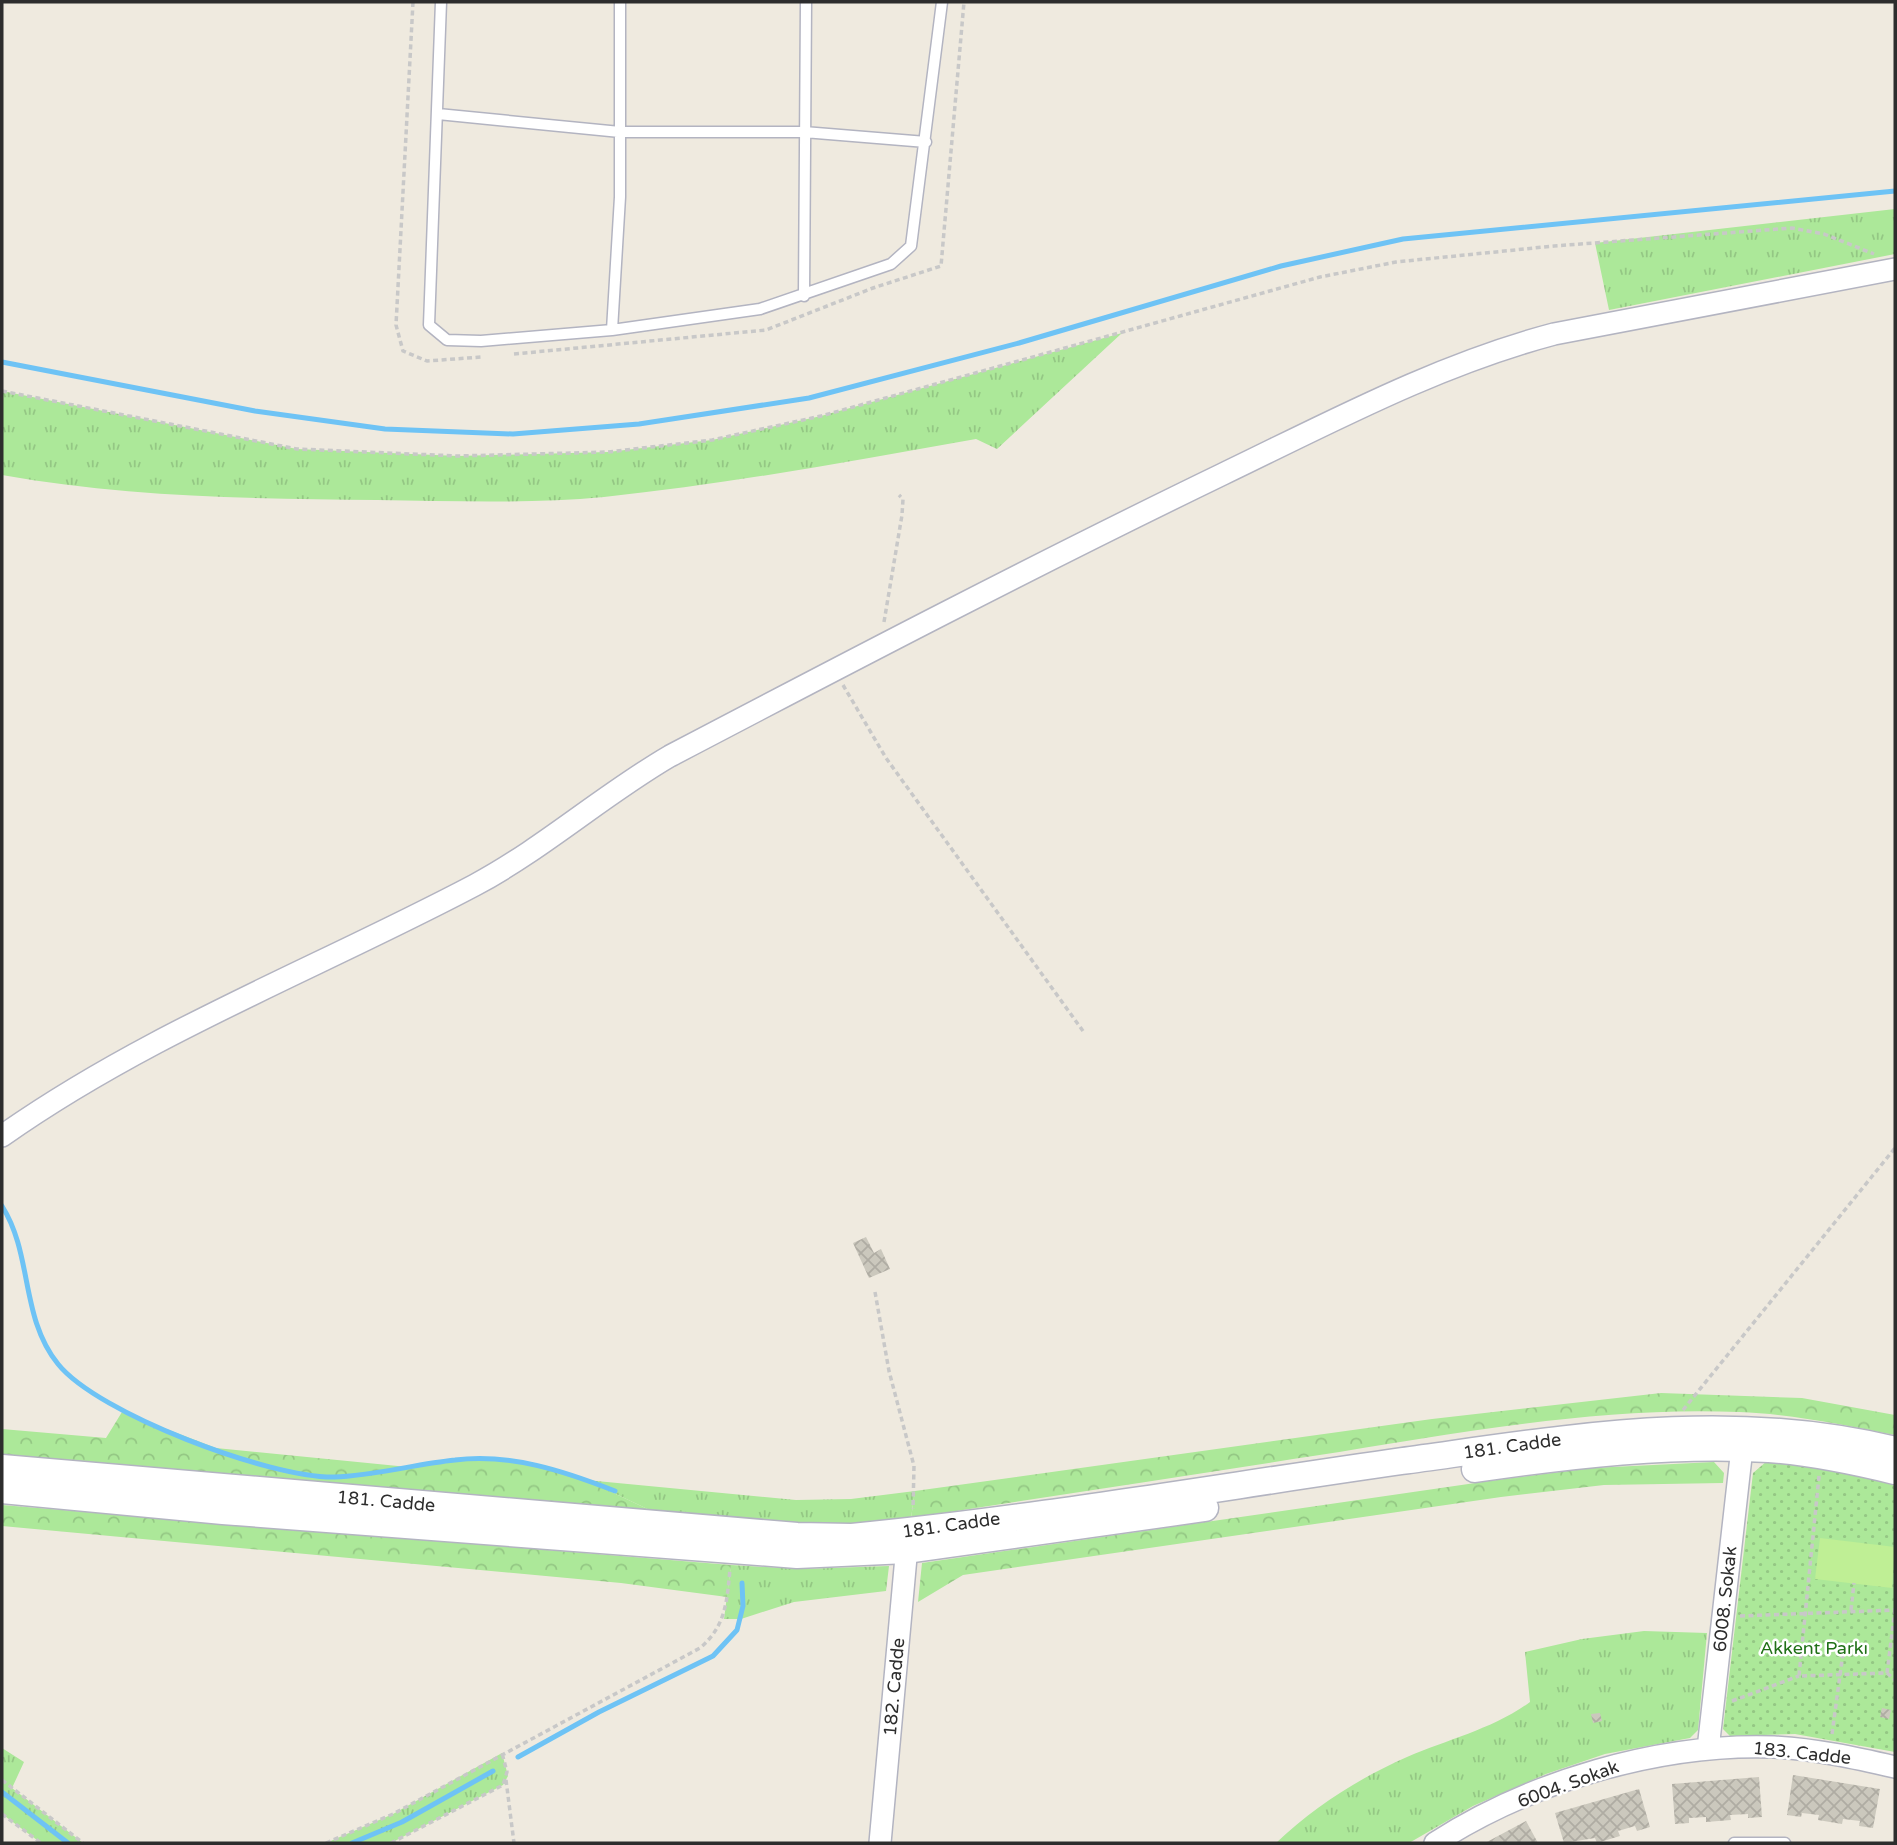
<svg xmlns="http://www.w3.org/2000/svg" width="1897" height="1845" font-family="'Varela Round',sans-serif">
	<style>
		.grass { fill: url(#grass-tufts) }
		.forest { fill: url(#forest-crowns) }
		.park { fill: url(#park-dots) }
		.pitch { fill: #bfef95 }
		.lines { fill: none; stroke-linecap: round; stroke-linejoin: round }
		.stream { stroke: #6ec3f5; stroke-width: 5 }
		.building { fill: url(#building-cross-hatch) }
		.service-casing { stroke: #b3b4c1; stroke-width: 13 }
		.minor-casing { stroke: #b3b4c1; stroke-width: 24 }
		.tertiary-casing { stroke: #b3b4c1; stroke-width: 29 }
		.path { stroke: #c8c8c8; stroke-width: 3.5; stroke-dasharray: 5 3.5; stroke-linecap: butt }
		.service { stroke: #fff; stroke-width: 10 }
		.minor { stroke: #fff; stroke-width: 21 }
		.tertiary { stroke: #fff; stroke-width: 26 }
		.labels { text-anchor: middle; dominant-baseline: central; stroke-width: 5; stroke-linejoin: round; paint-order: stroke }
		.street-label { font-size: 18px; fill: #2d2d2d; stroke: #fff }
		.park-label { font-size: 18px; fill: #207017; stroke: #fff }
	</style>
	<defs>
		<pattern id="grass-tufts" width="24" height="20" patternUnits="userSpaceOnUse" patternTransform="scale(1.75)"><rect width="24" height="20" fill="#ace899"/><path d="M3 7l-1-3M5 7V3M7 7l1-3M15 17l-1-3M17 17v-4M19 17l1-3" fill="none" stroke="#94c784"/></pattern>
		<pattern id="forest-crowns" width="20" height="18" patternUnits="userSpaceOnUse" patternTransform="scale(1.75)"><rect width="20" height="18" fill="#ace899"/><path d="M2 6a3 3 0 1 1 6 0M12 15a3 3 0 1 1 6 0" fill="none" stroke="#94c784"/></pattern>
		<pattern id="park-dots" width="8" height="8" patternUnits="userSpaceOnUse" patternTransform="scale(1.75)"><rect width="8" height="8" fill="#ace899"/><path d="M2 2h.1M6 6h.1" fill="none" stroke="#94c784" stroke-width="1.8" stroke-linecap="round"/></pattern>
		<pattern id="building-cross-hatch" width="8" height="8" patternUnits="userSpaceOnUse" patternTransform="scale(1.75)"><rect width="8" height="8" fill="#cbc8bd"/><path d="M0 0l8 8M0 8l8-8" fill="none" stroke="#afaca3"/></pattern>
	</defs>
	<rect width="100%" height="100%" fill="#efeadf"/>
	<path class="grass" d="M1895,209V254L1609,310L1595,243Z
		M1122,333L997,449L976,439C852,461 729,484 604,497C529,504 452,501 377,500C251,499 125,497 2,475V391L297,449L458,456L608,452L712,440L821,416Z
		M586,1480L796,1500L851,1499L915,1491L911,1518L823,1526L656,1513Z
		M731,1565L801,1569L889,1566L886,1591L794,1602L741,1619H724Z
		M1644,1631L1707,1633L1698,1730L1690,1738L1605,1754L1546,1774L1473,1806L1409,1843H1276C1314,1807 1359,1778 1407,1757C1449,1739 1493,1729 1530,1702L1525,1652L1582,1639Z
		M2,1748L24,1762L12,1788L83,1843H41L2,1814Z
		M502,1753L508,1776L503,1785L391,1843H326L393,1814Z"/>
	<path class="forest" d="M1661,1393L1802,1398L1895,1415V1435C1843,1425 1792,1414 1739,1412C1597,1406 1453,1434 1313,1456C1179,1477 1045,1497 911,1518L915,1491L1432,1419Z
		M122,1412L216,1448L408,1467L470,1458L527,1463L586,1480L656,1513L2,1455V1429L106,1438Z
		M1714,1462L1724,1473L1723,1483L1604,1485L1501,1497L963,1575L918,1602L922,1563L1489,1481L1592,1468Z
		M2,1505L731,1565L727,1597L621,1583L2,1526Z"/>
	<path class="park" d="M1767,1461L1809,1466L1895,1482V1752L1795,1734L1730,1736L1723,1729L1753,1473Z"/>
	<path class="pitch" d="M1820,1538L1895,1547L1892,1588L1815,1579Z"/>
	<g class="lines">
		<path class="stream" d="M2,362L255,411L385,429L513,434L639,424L809,398L1019,343L1281,266L1403,239L1895,191
			M2,1206C33,1255 20,1317 58,1364C98,1414 270,1478 334,1477C374,1476 415,1464 455,1460C510,1453 564,1471 615,1491
			M518,1757L599,1712L713,1656L737,1630L743,1606L742,1583
			M2,1792L68,1843
			M352,1843L402,1822L493,1771"/>
	</g>
	<path class="building" d="M866,1237L874,1253L881,1249L890,1269L869,1278L853,1243Z
		M1882,1708L1891,1710L1889,1719L1880,1717Z
		M1600,1713L1602,1721L1593,1723L1591,1714Z
		M1793,1775L1880,1789L1873,1828L1859,1826L1860,1821L1843,1819L1842,1824L1818,1820L1819,1815L1802,1813L1801,1817L1787,1815Z
		M1759,1777L1762,1817L1748,1818V1814L1730,1815L1731,1820L1706,1822V1817L1689,1818V1823L1675,1824L1672,1784Z
		M1639,1789L1650,1827L1637,1831L1635,1826L1618,1831L1620,1836L1597,1843L1595,1838L1564,1843L1555,1813Z
		M1526,1821L1538,1843H1485Z"/>
	<g class="lines">
		<g class="service-casing">
			<path id="service" d="M441,2L429,325L447,340L481,341L612,330L760,309L891,264L911,246L942,2
				M438,114L620,132H804L926,142
				M804,296L806,2
				M612,330L620,197V2
				M1734,1843H1785"/>
		</g>
		<g class="minor-casing">
			<path id="minor" d="M2,1136C148,1033 318,968 475,885C544,848 603,795 670,756C853,660 1037,564 1223,474C1331,422 1437,365 1554,334L1895,269
				M1708,1749L1742,1448
				M880,1843L908,1535
				M1435,1843C1531,1781 1660,1743 1774,1747C1815,1749 1856,1758 1895,1767"/>
		</g>
		<g class="tertiary-casing">
			<path id="tertiary" d="M2,1468L797,1536L852,1537C1036,1519 1219,1487 1402,1461C1571,1438 1726,1409 1895,1450
				M1475,1469C1571,1455 1672,1443 1769,1449C1811,1452 1854,1461 1895,1471
				M2,1490L223,1511L797,1555L907,1550L1205,1508"/>
		</g>
		<path class="path" d="M413,2L396,325L403,351L427,361L482,357
			M514,354L766,330L873,288L941,266L964,2
			M2,391L297,449L458,456L608,452L712,440L821,416L1320,277L1396,262L1554,246L1792,228L1824,234L1874,254
			M884,622L902,515L903,499L899,495
			M843,685L886,758L1083,1031
			M875,1292L889,1371L914,1466L913,1509
			M1683,1410L1895,1148
			M1819,1476L1799,1676L1887,1673L1895,1610
			M1851,1610L1854,1583
			M1740,1616L1895,1610
			M1887,1673L1895,1680
			M1732,1701L1799,1676
			M1832,1734L1843,1653
			M2,1780L83,1843
			M506,1780L514,1843
			M2,1814L41,1843
			M326,1843L393,1814L700,1648C726,1626 727,1601 730,1569
			M391,1843L503,1785L507,1772L502,1753"/>
		<use href="#service" class="service"/>
		<use href="#minor" class="minor"/>
		<use href="#tertiary" class="tertiary"/>
	</g>
	<g class="labels">
		<g class="street-label">
			<text transform="translate(1512 1446) rotate(-8)">181. Cadde</text>
			<text transform="translate(386 1501) rotate(5)">181. Cadde</text>
			<text transform="translate(951 1525) rotate(-8)">181. Cadde</text>
			<text transform="translate(1725 1599) rotate(-84)">6008. Sokak</text>
			<text transform="translate(894 1687) rotate(-85)">182. Cadde</text>
			<text transform="translate(1802 1753) rotate(6)">183. Cadde</text>
			<text transform="translate(1568 1784) rotate(-20)">6004. Sokak</text>
		</g>
		<g class="park-label">
			<text x="1814" y="1648">Akkent Parkı</text>
		</g>
	</g>
	<rect width="1897" height="1845" fill="none" stroke="#2d2d2d" stroke-width="7"/>
</svg>
